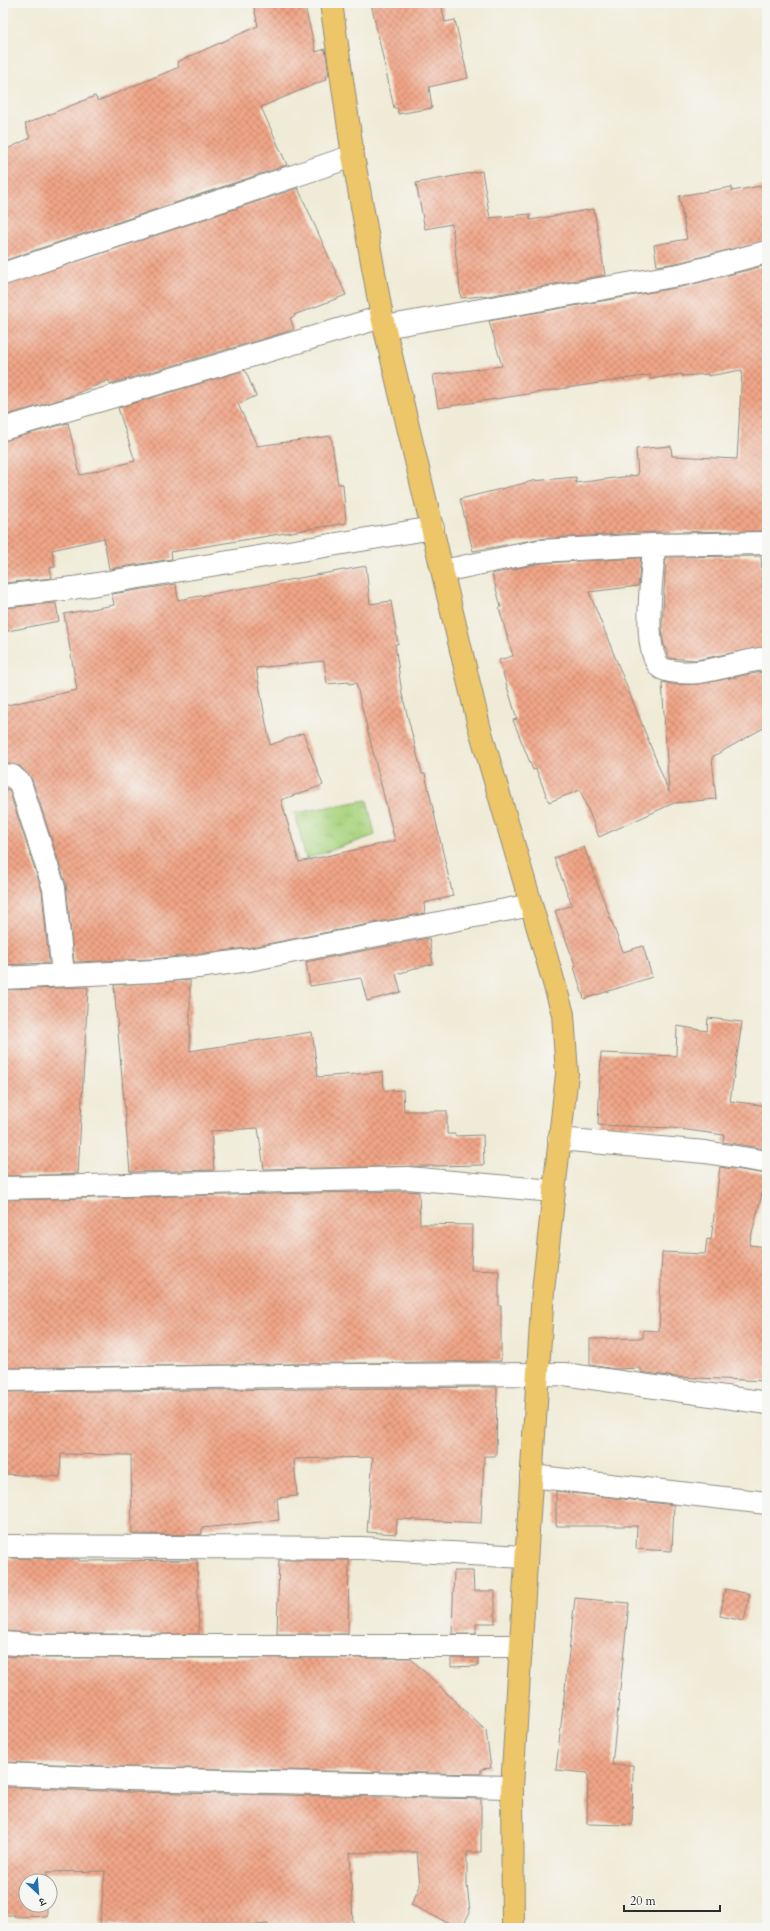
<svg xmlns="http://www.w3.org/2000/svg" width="770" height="1931" font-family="Cardo,'Noto Serif Devanagari',serif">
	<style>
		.park { fill: url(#park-tufts); stroke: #6a8056 }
		.building { fill: url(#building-cross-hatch); fill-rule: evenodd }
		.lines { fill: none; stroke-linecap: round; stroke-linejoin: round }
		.minor-casing { stroke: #8e8b81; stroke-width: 24 }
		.major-casing { stroke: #8e8b81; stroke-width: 24 }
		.minor { stroke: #fff; stroke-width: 22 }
		.major { stroke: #ecc669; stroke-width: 22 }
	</style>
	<defs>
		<pattern id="park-tufts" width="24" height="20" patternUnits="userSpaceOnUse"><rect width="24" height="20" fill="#aad480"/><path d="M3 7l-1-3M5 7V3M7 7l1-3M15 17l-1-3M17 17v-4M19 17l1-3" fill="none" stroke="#92b66f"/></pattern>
		<pattern id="building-cross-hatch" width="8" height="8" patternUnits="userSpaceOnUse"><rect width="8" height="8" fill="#f1a587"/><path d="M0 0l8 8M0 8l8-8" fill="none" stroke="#c3876f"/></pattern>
	</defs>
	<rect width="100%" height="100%" fill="#f6f6f2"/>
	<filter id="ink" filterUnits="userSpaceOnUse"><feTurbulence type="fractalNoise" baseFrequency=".025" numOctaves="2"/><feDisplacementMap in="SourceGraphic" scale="8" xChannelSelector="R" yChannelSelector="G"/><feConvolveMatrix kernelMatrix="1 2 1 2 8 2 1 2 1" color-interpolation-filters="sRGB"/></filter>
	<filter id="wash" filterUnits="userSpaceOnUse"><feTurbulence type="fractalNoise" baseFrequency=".012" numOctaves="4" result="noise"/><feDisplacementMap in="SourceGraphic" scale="16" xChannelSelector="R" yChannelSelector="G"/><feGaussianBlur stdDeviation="0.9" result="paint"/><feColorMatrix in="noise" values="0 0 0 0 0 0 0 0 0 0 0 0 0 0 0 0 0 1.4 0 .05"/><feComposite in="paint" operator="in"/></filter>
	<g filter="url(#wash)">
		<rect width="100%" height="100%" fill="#f0ebd7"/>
		<path class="park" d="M367,800L375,835L306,859L295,813Z"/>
		<g id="blocks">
			<path class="building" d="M253,3H304L316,52L325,49L329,75L326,76L327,79L261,107L287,165L3,261V151L30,138L25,124L95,96L98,101L179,67L177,62L258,26Z
				M371,3H441L445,22L455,20L468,78L429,87L432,108L398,114V108H394Z
				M482,171L490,218L530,214V220L594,209L605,275L482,297V296L461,298L452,224L425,229L416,183Z
				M767,185V240L681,262L657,266L654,245L687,239L679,196L732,187V191Z
				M298,188L346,295L294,315L295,316L290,318L294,329L283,333L110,384L109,380L65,398L3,416V286Z
				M767,265V531L654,532L538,539L473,551L460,499L533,481L576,477V483L638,475L636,449L671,446L672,456L737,459L742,370L708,376V374L682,376V374L650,379V375L438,408L433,375L502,366L489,321L686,286Z
				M245,370L256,396L238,404L257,446L331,436L338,484H343L346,523L171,552L172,559L109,569L104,538L52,550L55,567L50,568L52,578L3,583V441L68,423L80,475L135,461L118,408Z
				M761,556L764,609H767V646L696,660L669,658L663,641L662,626L666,557Z
				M641,558L638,586L589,592L669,792L662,682L678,685L699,684L767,671V726L712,757L716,799L674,803L599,837L580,790L549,802L536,769L533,770L513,720L517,719L499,660L513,656L499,608L501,607L492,574L541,563Z
				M366,566L370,604L391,601L398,644H395L402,694L422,774H425L453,896L424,903L425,913L247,948L154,959L74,962L66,884L32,779L20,766L3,763V706L77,690L64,614L114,605L112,594L176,584L178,600ZM324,661L327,684L349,682V684L356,683L395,841L299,862L281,800L323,785L303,733L270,745L256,668Z
				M56,603L59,621L3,632V608Z
				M3,788L9,790L42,891L49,963L3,965Z
				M584,847L623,952L643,946L652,977L584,999L574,967H576L555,911L572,905L554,858Z
				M429,938L433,964L407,970L408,971L396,974L401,992L367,1001L361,978L310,986L306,962Z
				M190,980V1051L312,1032L318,1077L383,1072L384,1091L403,1090L404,1111H447V1134H455V1136L483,1135L484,1165L264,1169L258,1128L211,1131L214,1170L130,1172L114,985Z
				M88,987L78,1174L3,1176V990Z
				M708,1018L742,1022L730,1101L767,1106V1149L723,1142L724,1135L672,1128L598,1125L601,1053L676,1056L677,1026L707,1031Z
				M720,1167L767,1174L749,1245L767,1247V1381L675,1377L641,1372V1368L615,1369L590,1365V1339L643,1338V1330L659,1331L662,1252L705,1254L707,1239L711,1240Z
				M408,1191L419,1192L420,1224L472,1225L471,1270L499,1271V1306H501V1361L3,1368V1200Z
				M497,1387L496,1456H484L481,1523L397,1519L396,1534L367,1532L373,1457L294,1459L297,1496L277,1498L279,1520L202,1528V1534L196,1535L132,1534L131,1455L61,1454L60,1477L3,1474V1392Z
				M556,1491L674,1505L672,1551L636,1549L637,1526H556Z
				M3,1558L79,1559V1561L197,1560L199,1634H44L3,1631Z
				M279,1560H349L348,1634H277Z
				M454,1571H473L474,1591H495V1623H476V1634H452Z
				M725,1589L750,1594L744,1621L720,1616Z
				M575,1598L629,1603L612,1765H633L632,1825L587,1824L588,1773L556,1770Z
				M3,1656L44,1658H410L486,1731L491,1768L481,1769V1774L127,1767L3,1762Z
				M451,1658H478V1666L451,1667Z
				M3,1787L127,1792L481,1799V1852H467V1885L470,1912L462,1928H459L411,1905L420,1886L417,1852H381L350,1853L353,1925L270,1928H268V1924L222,1928H149L100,1924L105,1871L47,1872V1881H26V1905H47V1916L15,1917V1915H3Z"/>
		</g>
	</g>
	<g filter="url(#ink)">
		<use href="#blocks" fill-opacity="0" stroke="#8e8b81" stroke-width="1"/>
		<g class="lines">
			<g class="minor-casing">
				<path id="minor" d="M3,274L353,156
					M385,327L684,274L767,252
					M3,429L382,317
					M654,545C653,573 641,647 660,667C666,673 690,673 698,672C721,669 744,661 767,658
					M443,571L539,551L654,545L767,543
					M3,596L73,588L433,528
					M3,775L12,776L20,783L54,888L63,974
					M3,978L155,971L198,967L249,960L531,905
					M559,1139L705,1152L767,1162
					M3,1188L408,1178L553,1191
					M3,1380L355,1375L564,1374L767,1403
					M531,1476L767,1503
					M3,1546L361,1548L525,1557
					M3,1643L44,1646H521
					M3,1774L127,1779L512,1787"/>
			</g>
			<g class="major-casing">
				<path id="major" d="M331,3L353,156L382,317L479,726L563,1014L567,1074L543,1291L512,1787L513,1928"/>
			</g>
			<use href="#minor" class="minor"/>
			<use href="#major" class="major"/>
		</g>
	</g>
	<rect width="770" height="1931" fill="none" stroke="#f6f6f2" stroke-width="16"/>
	<g transform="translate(38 1893) rotate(154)"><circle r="19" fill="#f6f6f2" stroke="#a5a5a2"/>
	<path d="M0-3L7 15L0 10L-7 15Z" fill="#1f6fb2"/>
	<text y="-6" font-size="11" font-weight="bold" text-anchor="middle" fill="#2b2b2b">उ</text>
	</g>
	<path d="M624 1905v6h96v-6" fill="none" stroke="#2b2b2b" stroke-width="2"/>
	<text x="630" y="1905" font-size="12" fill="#2b2b2b" stroke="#f6f6f2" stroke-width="3" paint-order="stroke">20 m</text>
</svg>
